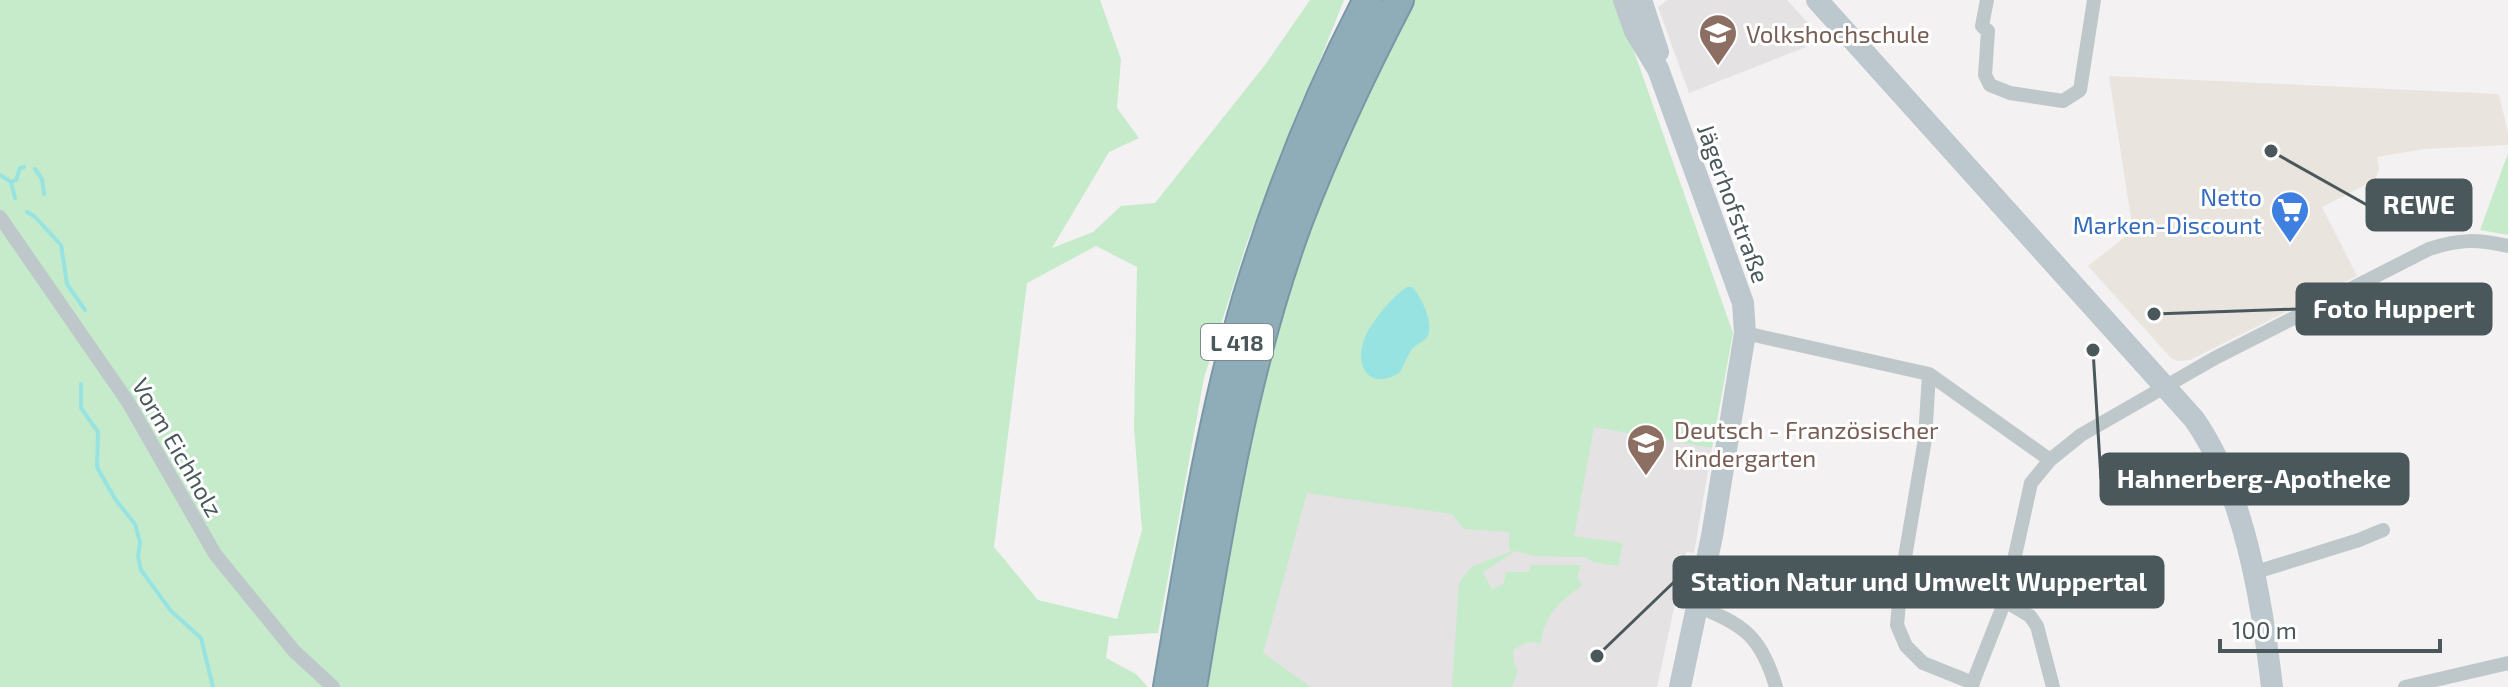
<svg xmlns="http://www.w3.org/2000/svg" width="2508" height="687" font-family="'Exo 2',sans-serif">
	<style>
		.commercial { fill: #e9e4de }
		.education { fill: #e4e2e2 }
		.green { fill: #c5ebcb; fill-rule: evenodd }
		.water { fill: #97e3e1 }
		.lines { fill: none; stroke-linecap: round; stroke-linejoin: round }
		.stream { stroke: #97e3e1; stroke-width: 4 }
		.highway-casing { stroke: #7998a5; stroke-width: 32 }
		.street { stroke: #bec8cb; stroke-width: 14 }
		.secondary { stroke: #bcc8cd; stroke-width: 22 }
		.highway { stroke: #8eadb9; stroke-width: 28 }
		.labels { text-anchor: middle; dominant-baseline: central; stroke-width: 6; stroke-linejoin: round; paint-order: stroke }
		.shield { fill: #fff; stroke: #808a8d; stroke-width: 2 }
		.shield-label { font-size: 22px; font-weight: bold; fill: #4a585c }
		.education-label { font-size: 24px; fill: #785e54; stroke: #fff; text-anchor: start }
		.shop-label { font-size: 24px; fill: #366cbe; stroke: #fff; text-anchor: end }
		.street-label { font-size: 24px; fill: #4a585c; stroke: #fff }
		.leader { fill: none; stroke: #4a585c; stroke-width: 3 }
		.callout-dot { fill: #4a585c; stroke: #fff; stroke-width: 3 }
		.callout { fill: #4a585c; stroke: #4a585c; stroke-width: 3 }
		.callout-label { font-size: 26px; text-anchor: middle; font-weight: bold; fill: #fff }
	</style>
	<rect width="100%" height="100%" fill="#f3f1f1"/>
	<path class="commercial" d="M2109,76L2499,94L2508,133V145L2425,149L2377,157L2379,169L2375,180L2322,207L2357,276L2190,360L2178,361L2171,358L2088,266L2133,231Z"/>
	<path class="education" d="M1668,0H1787L1824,40L1689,93L1658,7Z
		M1324,234L1678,441L1712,448L1694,553L1686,552L1657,687H1291L1230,661Z"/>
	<path class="green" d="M0,0H1100L1121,59L1117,108L1139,138L1109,152L1052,248L1093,232L1121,206L1155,203L1265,65L1310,0H1344L1247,242L1204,378L1158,633L1109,636L1106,658L1136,674L1148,687H0ZM1096,246L1137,267L1134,427L1142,530L1117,619L1038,600L994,547L1027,283Z
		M1414,0H1616L1733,333L1712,448L1594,427L1574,536L1623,543L1618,566L1593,562L1585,557L1535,556L1515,551L1483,572L1492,590L1504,583L1506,572H1529L1531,565H1581L1577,578L1583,585C1562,599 1543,616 1541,643L1527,642L1513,650L1514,663L1518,671L1512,687H1452L1459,583L1471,567L1512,551L1509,548V532L1464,529L1452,514L1307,493L1263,653L1311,687H1201L1233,500L1284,309L1333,165Z
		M2508,153V235L2480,230Z"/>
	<path class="water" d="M1407,287H1412C1421,296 1435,324 1427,337C1424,342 1416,344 1412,349C1407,356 1404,366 1399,373C1367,392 1353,363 1366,335C1374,319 1392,297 1407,287Z"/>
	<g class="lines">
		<path class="stream" d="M35,169L42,179L44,194
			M0,175L11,182L15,198
			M11,182L16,180L20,168L24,167
			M27,212L34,216L61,245L67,284L85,310
			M81,384V408L98,432L97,467L115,499L135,524L140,542L138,557L141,570L171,611L201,638L213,687"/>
		<g class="highway-casing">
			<path id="highway" d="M1168,687C1190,557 1210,425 1247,299C1278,197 1318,95 1368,0
				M1192,687C1218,530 1243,370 1298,221C1327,145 1362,71 1399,0"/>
		</g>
		<path class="street" d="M1987,0L1982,26L1988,31L1985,75L1990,85L2010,93L2063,101L2080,90L2094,0
			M0,217L128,402L215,554L294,651L333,687
			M1745,333L1929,374L2050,460
			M1929,374L1925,439L1901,581L1897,625L1906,646L1923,663L1973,683
			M2253,573L2359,540L2383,530
			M2005,601L2030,616L2037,626L2053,687
			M1697,606C1744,625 1761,636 1776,687
			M1971,687L2005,601L2031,483L2050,460L2081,435L2215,358L2429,249C2459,239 2477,239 2508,246
			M2405,687L2508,663"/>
		<path class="secondary" d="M1624,0L1635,31L1658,69L1743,303L1745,333L1712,536L1680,687
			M1641,0L1658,52
			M1817,0L2194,419C2244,490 2262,601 2272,687"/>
		<use href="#highway" class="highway"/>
	</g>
	<defs>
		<g id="university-pin" transform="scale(2)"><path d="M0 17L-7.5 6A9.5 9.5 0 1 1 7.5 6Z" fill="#8d6e63" stroke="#fff"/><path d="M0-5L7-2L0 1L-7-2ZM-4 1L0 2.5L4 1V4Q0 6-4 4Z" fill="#fff"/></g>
		<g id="supermarket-pin" transform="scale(2)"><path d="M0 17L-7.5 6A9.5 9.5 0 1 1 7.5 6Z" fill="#3f7fe0" stroke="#fff"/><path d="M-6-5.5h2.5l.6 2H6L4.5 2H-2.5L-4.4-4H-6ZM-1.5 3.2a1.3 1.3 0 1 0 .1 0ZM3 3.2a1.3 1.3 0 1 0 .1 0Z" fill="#fff"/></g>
		<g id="school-pin" transform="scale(2)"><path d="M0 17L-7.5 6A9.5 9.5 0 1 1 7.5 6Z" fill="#8d6e63" stroke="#fff"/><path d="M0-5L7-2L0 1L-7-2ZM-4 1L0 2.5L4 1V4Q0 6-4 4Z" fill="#fff"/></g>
	</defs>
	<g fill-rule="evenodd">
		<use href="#university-pin" x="1718" y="33"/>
		<use href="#supermarket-pin" x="2290" y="210"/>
		<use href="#school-pin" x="1646" y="443"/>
	</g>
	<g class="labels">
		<rect class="shield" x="1201" y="324" width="72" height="36" rx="6"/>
		<g class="shield-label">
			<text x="1237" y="342">L 418</text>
		</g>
		<g class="education-label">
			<text x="1746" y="33">Volkshochschule</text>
			<text x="1674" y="429">Deutsch - Französischer<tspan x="1674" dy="28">Kindergarten</tspan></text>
		</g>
		<g class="shop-label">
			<text x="2262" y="196">Netto<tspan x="2262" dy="28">Marken-Discount</tspan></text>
		</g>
		<g class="street-label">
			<text transform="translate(1734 203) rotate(70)">Jägerhofstraße</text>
			<text transform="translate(178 447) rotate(60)">Vorm Eichholz</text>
		</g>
	</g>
	<path class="leader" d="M2271 151L2367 205M2154 314L2297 309M2093 350L2101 479M1597 656L1674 582"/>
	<g class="callout-dot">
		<circle cx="2271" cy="151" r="8"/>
		<circle cx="2154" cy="314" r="8"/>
		<circle cx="2093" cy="350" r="8"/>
		<circle cx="1597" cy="656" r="8"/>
	</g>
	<g class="callout">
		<rect x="2367" y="180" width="104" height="50" rx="8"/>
		<rect x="2297" y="284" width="194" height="50" rx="8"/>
		<rect x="2101" y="454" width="307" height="50" rx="8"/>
		<rect x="1674" y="557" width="489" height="50" rx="8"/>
	</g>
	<g class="callout-label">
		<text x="2419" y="214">REWE</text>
		<text x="2394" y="318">Foto Huppert</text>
		<text x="2254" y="488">Hahnerberg-Apotheke</text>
		<text x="1919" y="591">Station Natur und Umwelt Wuppertal</text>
	</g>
	<path d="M2220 639v12h220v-12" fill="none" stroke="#4a585c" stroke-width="4"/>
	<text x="2232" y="639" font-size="24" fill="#4a585c" stroke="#ffffff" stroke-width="6" paint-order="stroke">100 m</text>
</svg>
